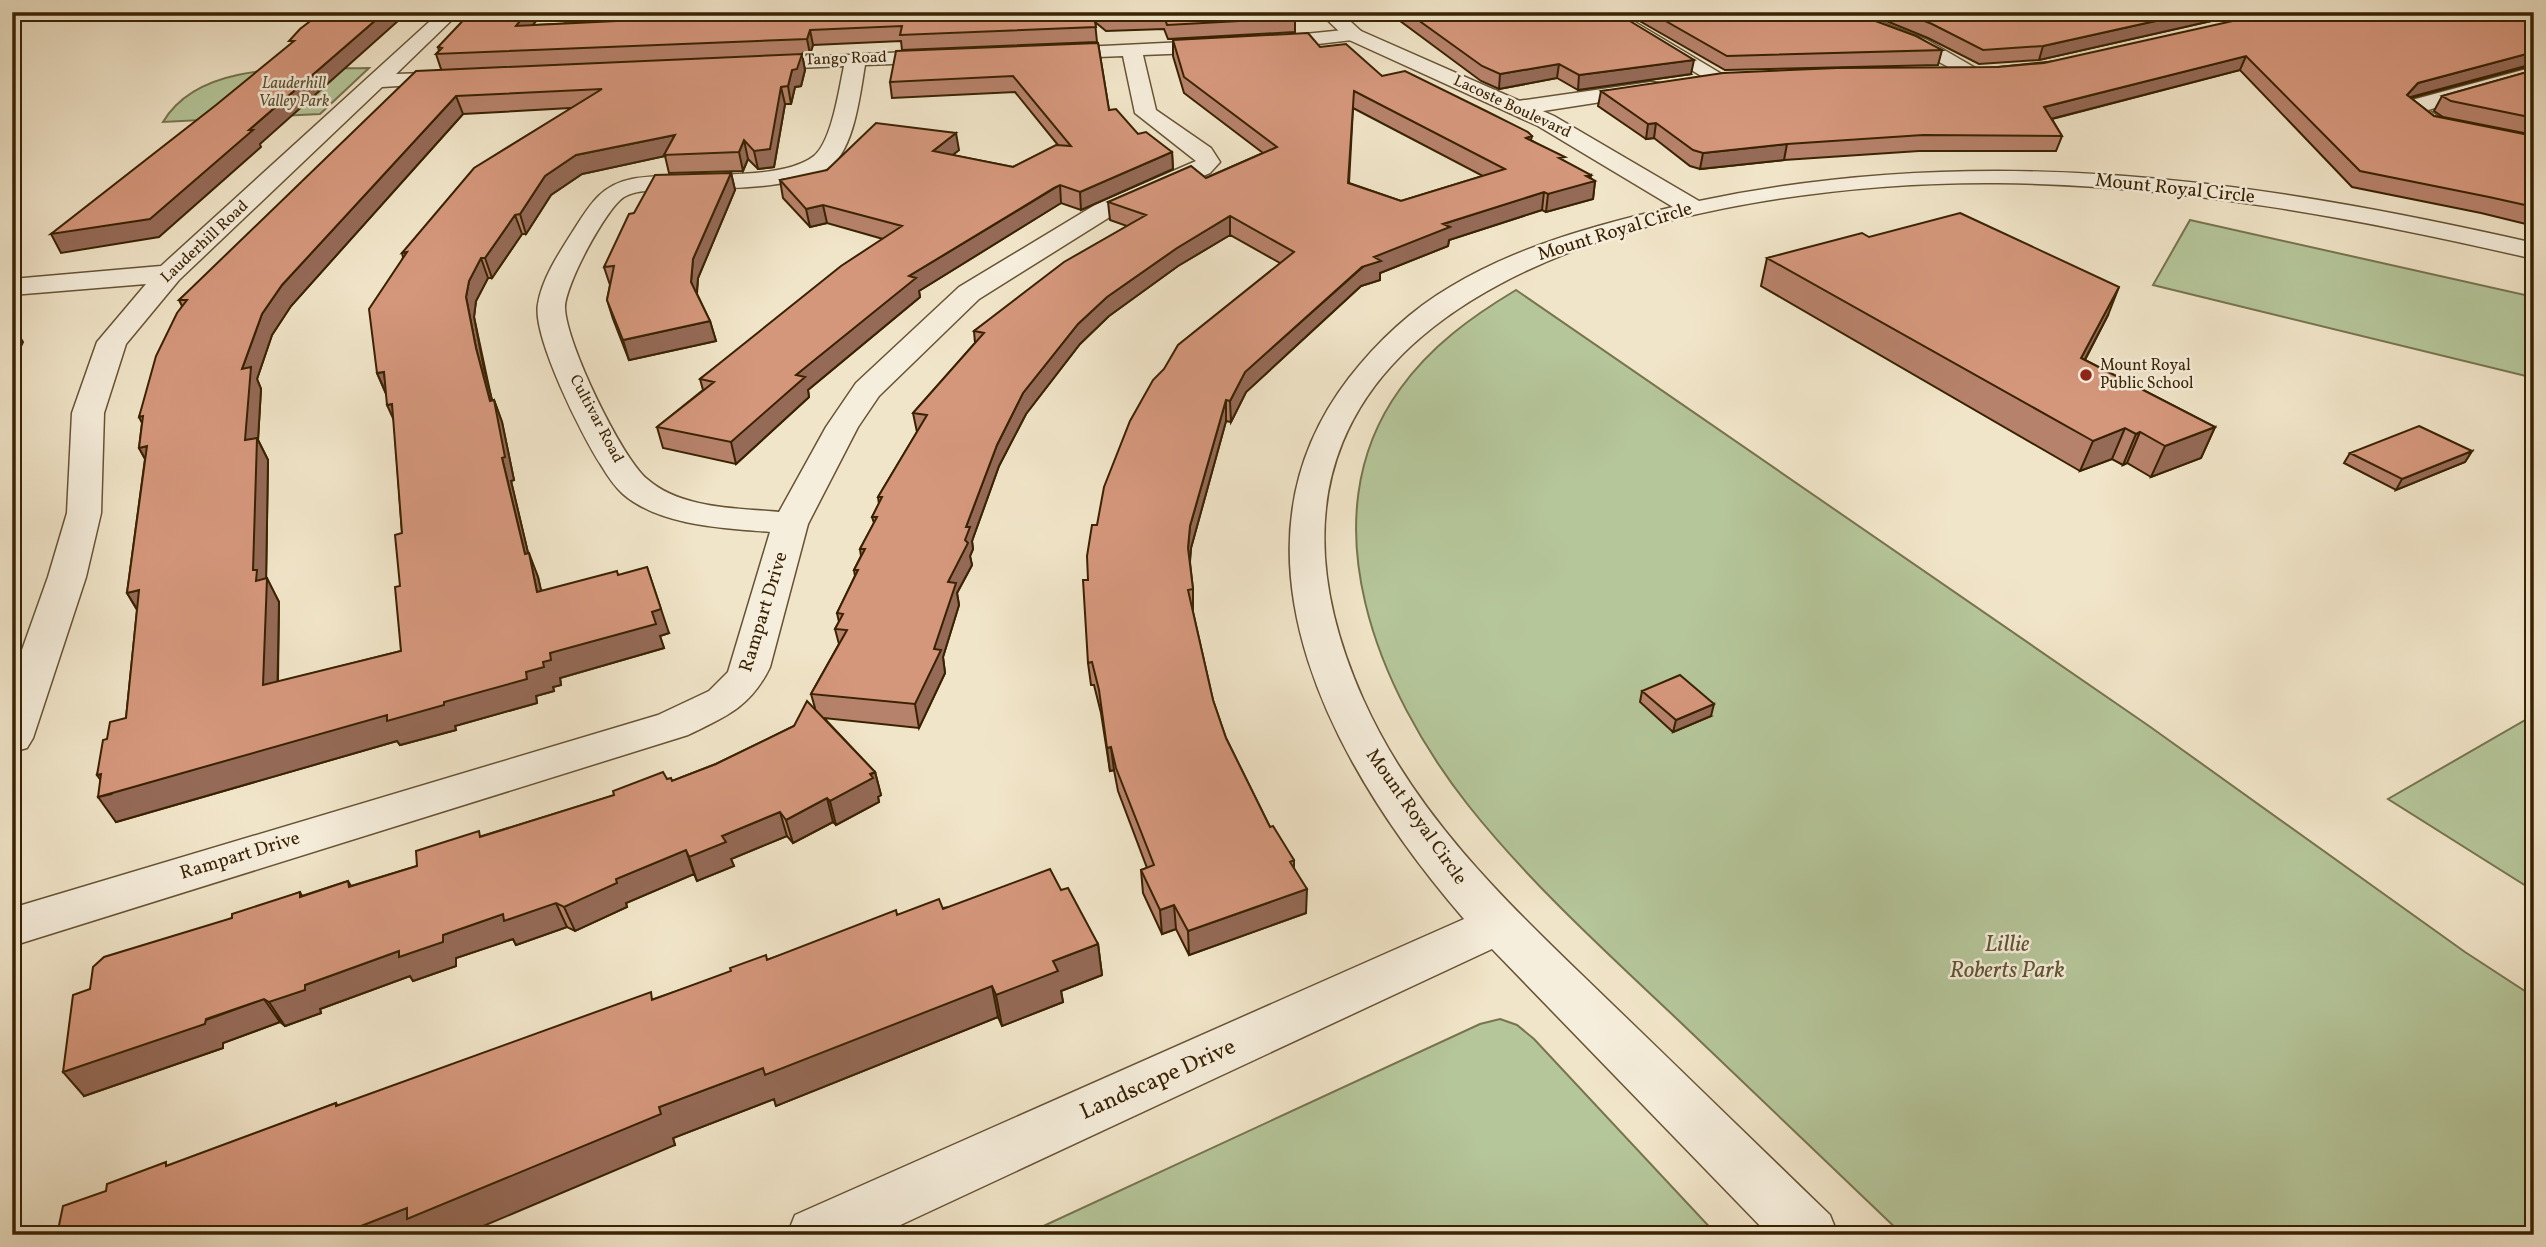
<svg xmlns="http://www.w3.org/2000/svg" width="2546" height="1247" font-family="Vollkorn,serif">
	<style>
		.green { fill: #b5c69a; stroke: #77744e; stroke-width: 2 }
		.lines { fill: none; stroke-linecap: round; stroke-linejoin: round }
		.minor-casing { stroke: #675334; stroke-width: 3 }
		.tertiary-casing { stroke: #675334; stroke-width: 3 }
		.minor { fill: #f6eedc; fill-rule: evenodd }
		.tertiary { fill: #f6eedc; fill-rule: evenodd }
		.wall { fill: #b7826b; stroke: #392202; stroke-width: 2; fill-rule: evenodd }
		.shaded-wall { fill: #956a57; stroke: #392202; stroke-width: 2 }
		.building { fill: #d5977c; stroke: #392202; stroke-width: 2; fill-rule: evenodd }
		.poi-dot { fill: #8f2418; stroke: #f6eedc; stroke-width: 2.5 }
		.labels { text-anchor: middle; dominant-baseline: central; stroke-width: 5; stroke-linejoin: round; paint-order: stroke }
		.far-street-label { font-size: 16px; fill: #392202; stroke: #f6eedc }
		.far-park-label { font-size: 16px; font-style: italic; fill: #5e5330; stroke: #f6eedc }
		.far-poi-label { font-size: 16px; fill: #392202; stroke: #f6eedc; text-anchor: start }
		.street-label { font-size: 19px; fill: #392202; stroke: #f6eedc }
		.near-park-label { font-size: 23px; font-style: italic; fill: #5e5330; stroke: #f6eedc }
		.near-street-label { font-size: 23px; fill: #392202; stroke: #f6eedc }
	</style>
	<rect width="100%" height="100%" fill="#f1e5c9"/>
	<filter id="stains"><feTurbulence type="fractalNoise" baseFrequency=".00286" numOctaves="4"/><feColorMatrix values="0 0 0 0 .2 0 0 0 0 .09 0 0 0 0 .02 0 0 0 .5 -.17"/></filter>
	<radialGradient id="worn" r=".72"><stop offset=".6" stop-color="#630" stop-opacity="0"/><stop offset="1" stop-color="#630" stop-opacity=".3"/></radialGradient>
	<path class="green" d="M574,12H761L757,18L561,28Z
		M369,68L320,114L163,122C201,58 305,70 369,68Z
		M2190,220L2534,297V378L2153,285Z
		M1516,290L2149,726L2465,952L2534,997V1235H1903C1828,1163 1752,1091 1677,1019C1605,951 1530,883 1468,805C1379,692 1306,519 1400,389C1431,346 1471,317 1516,290Z
		M2534,715V891L2388,799Z
		M1500,1019L1517,1025L1534,1039L1717,1235H1024L1480,1024Z"/>
	<g class="lines">
		<g class="minor-casing">
			<path id="minor" d="M440,12H460L396,74L457,72L467,78L464,82L382,87L179,280L126,344L104,413L101,513L86,577L33,738L27,748L12,752V678L48,577L67,513L72,413L97,342L146,284L12,295V279L161,266Z
				M1595,12H1618L1730,79L1727,83H1713Z
				M1854,12H1873L1871,18L1927,40L1984,73L1981,77H1967L1913,48L1857,26L1851,17Z
				M1354,29L1361,31L1364,35L1361,39L1266,50L1143,55L1156,110L1211,148L1220,162L1210,173L1113,215L979,299L879,396L858,427L808,524L770,667C751,707 725,717 688,735L12,946V908L658,715L709,691L728,672L770,532C724,528 660,526 623,494C614,486 607,475 601,465C582,436 532,336 538,304C542,278 561,250 575,228C591,203 602,185 632,179C678,170 779,184 814,156C832,141 839,89 844,66L752,70L745,68L742,64L745,60L947,50L957,56L947,62L865,65C860,94 854,152 828,168C787,192 717,187 671,190C656,191 637,189 624,197C606,208 564,287 565,308C566,343 621,457 647,479C681,509 737,508 779,512L826,427L856,383L959,287L1095,205L1196,161L1135,113L1123,56L1049,59L1039,53L1042,49L1266,38Z
				M2534,67V80L2428,110L2442,119L2534,138V152L2427,129L2402,110L2412,100Z
				M1651,82L1659,83L1662,88L1659,93L1518,115L1507,108L1518,101Z"/>
		</g>
		<g class="tertiary-casing">
			<path id="tertiary" d="M1319,12H1340L1361,31L1554,116L1699,201C1985,141 2252,179 2534,243V259C2358,218 2179,185 1998,183C1702,180 1178,283 1363,699C1418,822 1516,911 1611,1003C1684,1073 1757,1145 1830,1215L1838,1235H1769L1492,949L879,1235H787L795,1215L1464,919C1339,774 1212,556 1349,378C1377,342 1411,310 1450,287C1518,246 1596,225 1673,207L1538,126L1347,39Z"/>
		</g>
		<use href="#minor" class="minor"/>
		<use href="#tertiary" class="tertiary"/>
	</g>
	<path class="wall" d="M543,12L533,25L761,14L762,12H1291L1295,18V32L1168,39L1164,29L1106,31L1095,22L1097,42L902,50L901,41L813,45L810,54L802,55L805,70L801,86L795,87L791,104H785L774,167L758,169L748,159L743,171L669,173L665,156L582,174L551,195L526,234H522L492,278H488L476,301L474,317L492,401L494,400L502,422L514,480L511,481L528,553L538,577L541,591L619,575L669,633L660,636L664,648L560,678L561,685L553,687L554,691L536,696L537,703L455,726L456,730L400,745L397,741L116,822L100,779L97,775L107,739L126,718L137,610L127,593L145,459L139,448L142,423L139,417L182,306L179,300L441,69L436,54L439,51L438,47ZM571,108L402,253L403,257L377,373L386,394L394,420L402,533L400,586L401,651L278,682L279,602L266,578L268,460L258,440L261,389L257,379L272,335L291,306L463,114Z
		M1388,12H1615L1691,74L1578,90L1557,78L1499,89L1481,81Z
		M1624,12H1857L1859,15L1942,50L1938,65L1725,70Z
		M1874,12H2251L2039,60L1979,64L1928,38L1874,16Z
		M2534,12V65L2411,98L2434,116L2534,136V226L2481,213L2352,187L2240,70L2052,119L2062,136L2056,151H1919L1784,160L1700,169L1690,166L1654,138L1646,139L1598,106L1601,91L1998,67Z
		M1173,40L1320,47L1382,76L1532,136L1531,140L1595,181L1593,199L1546,212L1542,210L1449,240L1448,246L1380,273V280L1361,286L1246,392L1231,422L1226,421L1191,548L1190,562L1193,589V612L1213,700L1226,738L1270,827L1294,860V868L1306,913L1189,955L1176,929L1162,934L1143,893L1141,870L1147,868L1118,791L1114,770L1110,771L1101,713L1094,685H1091L1088,663V580L1097,525L1280,263L1230,235L1178,266L1109,316L1080,344L1026,414L999,466L972,541L973,549L970,556L972,565L957,593L959,605L943,657L945,673L919,728L824,718L875,772L881,795L878,797L879,802L836,825L833,822L793,843L787,836L731,859L734,866L697,881L694,874L626,903L627,907L575,931L567,927L516,945L513,939L456,958V966L413,981L410,976L320,1009L321,1013L285,1026L280,1022L223,1043V1048L84,1096L90,989L232,918L300,892L302,896L348,881L351,886L417,866L482,836L667,779L672,781L716,764L794,726L815,708L811,694L839,644L835,629L839,622L837,613L855,576L854,570L861,556L860,549L874,523L872,517L879,504L878,497L917,432L913,413L975,343L974,331L1127,226L1110,220L1108,202L1206,178L1263,153L1184,93L1173,56ZM1353,108L1483,176L1401,201L1349,183Z
		M1098,43L1109,110L1138,134L1172,152L1173,169L1081,210L1061,203L1056,206L919,291L920,297L808,390L809,397L736,464L663,448L657,427L703,390L700,379L883,239L827,223L810,227L783,198L780,180L959,150L952,155L1013,167L1058,145L1015,92L892,98L890,82Z
		M2534,70V135L2443,117L2434,111L2442,96Z
		M731,173L735,190L698,278L697,294L710,321L716,341L629,360L613,319L607,300L610,285L604,267L634,213Z
		M1869,237L2108,315L2085,360L2215,427L2201,458L2151,477L2127,463L2123,465L2112,459L2080,471L1761,286L1767,258Z
		M2472,451L2465,462L2396,490L2344,463L2350,453Z
		M1642,691L1711,716L1673,732L1640,702Z
		M1061,890L1098,944L1102,975L1061,991L1063,1002L1002,1026L998,1017L776,1106L774,1099L673,1138L675,1145L106,1191L336,1103L338,1106L654,999L897,915Z"/>
	<path class="shaded-wall" d="M385,12H408L260,144L261,147L159,237L61,253L51,234L249,130Z
		M527,12H543L521,40L516,26Z
		M2196,12H2251L2039,60L2043,46Z
		M810,30L813,45L810,54L807,39Z
		M2534,52L2533,64L2411,97L2399,110L2407,95L2418,83Z
		M802,54L805,70L801,86L795,87L791,104L788,86L792,70Z
		M2246,56L2240,70L2039,122L2044,107Z
		M1694,60L1691,74L1578,90L1579,75Z
		M1559,64L1557,78L1499,89L1500,74Z
		M781,87L785,104L774,167L758,169L754,151Z
		M456,96L463,114L291,306L272,335L257,379L261,389L258,440L268,460L266,587L267,578L279,602L277,710L263,685L256,581L253,570L245,440L242,369L262,314L282,285Z
		M1656,123L1654,138L1646,139L1648,124Z
		M956,133L959,150L935,169L933,151Z
		M675,135L664,155L665,156L582,174L551,195L526,234L520,214L545,176L576,155Z
		M744,140L748,159L743,171L739,152Z
		M1787,144L1784,160L1700,169L1703,153Z
		M1172,152L1173,169L1081,210L1080,192Z
		M731,173L735,190L698,278L696,301L691,282L693,259Z
		M1591,175L1590,182L1595,181L1593,199L1546,212L1548,194Z
		M1060,185L1061,203L919,291L920,297L808,390L809,397L736,464L731,442L796,375L909,276Z
		M1544,192L1542,210L1449,240L1448,246L1380,273V280L1361,286L1246,392L1231,422L1230,401L1245,372L1374,257L1443,224Z
		M823,205L827,223L810,227L806,209Z
		M515,215L522,234L492,278L485,258Z
		M1230,216V235L1178,266L1109,316L1080,344L1026,414L999,466L972,541L973,549L970,556L972,565L957,593L959,605L943,657L945,673L919,728L915,704L934,649L948,582L965,540L966,527L997,445L1023,393L1078,324L1107,297L1177,248Z
		M481,258L488,278L476,301L474,317L484,369L498,423L490,401L476,348L466,297L469,281Z
		M2119,287L2108,315L2070,388L2081,358Z
		M710,321L716,341L629,360L623,340Z
		M12,324L23,342L12,365Z
		M384,372L387,395L377,373Z
		M494,400L502,422L514,480L511,481L534,578L525,554L502,458Z
		M1226,400V421L1191,548L1189,570L1188,548L1190,526Z
		M392,404L397,427L387,405Z
		M2215,427L2201,458L2151,477L2165,446Z
		M2125,428L2112,459L2080,471L2093,441Z
		M2140,432L2127,463L2123,465L2136,434Z
		M147,446L152,471L139,448Z
		M2472,451L2465,462L2396,490L2402,479Z
		M529,553L538,577L547,616L537,592Z
		M647,567L669,633L660,636L664,648L560,678L561,685L553,687L554,691L536,696L537,703L455,726L456,730L400,745L397,741L116,822L98,797L111,794L97,775L387,715L444,702L526,672L543,662L550,653L652,612Z
		M139,590L142,617L127,593Z
		M1714,704L1711,716L1673,732L1676,720Z
		M1111,747L1114,770L1110,771L1107,748Z
		M875,772L881,795L878,797L879,802L836,825L830,801Z
		M827,798L833,822L793,843L786,820Z
		M780,812L787,836L731,859L734,866L697,881L689,857L722,836Z
		M686,850L694,874L626,903L627,907L575,931L564,907L616,879Z
		M1307,889L1306,913L1189,955L1188,931Z
		M556,903L567,927L516,945L513,939L456,958V966L413,981L410,976L320,1009L321,1013L285,1026L269,1002L305,985L443,935L503,914Z
		M1174,905L1176,929L1162,934L1160,910Z
		M1098,944L1102,975L1061,991L1063,1002L1002,1026L996,995L1053,961Z
		M992,986L998,1017L776,1106L774,1099L673,1138L675,1145L462,1235H338L659,1107L763,1068Z
		M264,999L280,1022L223,1043V1048L84,1096L63,1072Z"/>
	<path class="building" d="M322,12H385L249,130H253L150,219L51,234L216,105L294,41H289L300,29Z
		M471,12H527L516,26L761,14L762,12H1093L1096,27L900,35L902,26L810,30L807,39L436,54L442,48L438,47Z
		M1100,12H1291L1295,18L1167,25L1164,15L1105,16Z
		M1407,12H1615L1694,60L1579,75L1559,64L1500,74L1482,66Z
		M1650,12H1857L1859,15L1916,36L1942,50L1727,56Z
		M1902,12H2196L2043,46L1983,50L1932,24Z
		M2273,12H2534V52L2418,83L2407,95L2434,116L2534,136V207L2489,197L2360,171L2246,56L2044,107L2062,136L1923,135L1787,144L1703,153L1693,150L1656,123L1648,124L1601,91L1723,73L1837,68L1998,67L2044,63Z
		M1308,33L1320,47L1346,44L1382,76L1405,71L1486,111L1528,132L1532,136L1526,138L1565,157L1559,158L1591,175L1586,176L1595,181L1548,194L1544,192L1443,224L1450,227L1374,257L1381,261L1362,267L1245,372L1230,401L1226,400L1190,526L1188,548L1193,589L1188,590L1213,700L1226,738L1270,827L1273,826L1294,860L1290,862L1307,889L1188,931L1174,905L1160,910L1141,870L1154,865L1116,768L1111,747L1107,748L1099,690L1092,662L1088,663L1083,580H1088L1087,556L1092,525H1097L1104,487L1130,421L1153,380L1164,369L1178,345L1294,252L1230,216L1177,248L1107,297L1078,324L1023,393L997,445L966,527H970L965,540L968,543L948,582L956,583L934,649L941,650L915,704L811,694L847,630L835,629L843,614L837,613L858,570H854L865,549H860L877,517H872L882,497H878L927,415L913,413L984,333L974,331L1064,262L1146,215L1108,202L1191,166L1206,178L1277,147L1184,77L1173,40ZM1354,91L1505,169L1401,201L1348,183Z
		M1098,43L1109,110L1116,109L1138,134L1146,132L1172,152L1080,192L1060,185L1054,188L909,276L916,278L796,375L805,377L731,442L657,427L714,382L700,379L841,266L902,226L823,205L806,209L780,180L827,170L876,123L956,133L933,151L1013,167L1056,145L1071,146L1013,76L890,82L896,51Z
		M802,54L797,69L792,70L788,86L781,87L770,149L754,151L744,140L739,152L664,155L675,135L576,155L545,176L520,214L515,215L485,258H481L469,281L466,297L476,348L490,401L494,400L505,457L502,458L525,554L529,553L537,592L617,571L618,575L647,567L661,609L652,612L656,624L550,653L551,660L543,662L544,667L526,672L527,679L444,702V705L387,721V715L98,797L101,774L97,775L103,740L107,739L110,722L126,718L139,590L127,593L147,446L139,448L143,416L139,417L156,356L177,313L187,300H179L416,71ZM602,89L474,168L402,253L407,252L369,309L377,373L384,372L387,405L392,404L402,533L395,535L400,586L395,587L401,651L263,685L267,578L256,581L257,570H253L257,438L245,440L251,367L242,369L262,314L282,285L456,96Z
		M2534,70V118L2451,101L2442,96Z
		M731,173L693,259L691,282L710,321L623,340L607,300L614,266L604,267L629,214L634,213L655,175Z
		M1960,213L2119,287L2081,358L2215,427L2165,446L2140,432L2136,434L2125,428L2093,441L1767,258L1862,233L1869,237Z
		M2419,426L2472,451L2402,479L2350,453Z
		M1680,675L1714,704L1676,720L1642,691Z
		M807,701L875,772L870,774L873,778L830,801L827,798L786,820L780,812L722,836L726,842L689,857L686,850L616,879L617,883L564,907L556,903L504,921L503,914L443,935V942L399,957V951L305,985V990L269,1002L264,999L206,1019L205,1024L63,1072L73,995L90,989L93,967L104,957L232,918V914L300,892V897L348,881L349,887L417,866L416,851L479,831L480,837L614,795L613,791L663,772L667,779L671,778L672,781L716,764L794,726Z
		M1050,869L1061,890L1068,888L1098,944L1053,961L1058,971L996,995L992,986L765,1075L763,1068L659,1107L661,1114L407,1219V1208L338,1235H57L63,1206L106,1191L107,1184L166,1162V1166L336,1103V1106L651,992L652,1000L731,971L730,968L766,955L767,960L896,910L897,915L939,899L943,909Z"/>
	<circle class="poi-dot" cx="2086" cy="375" r="7"/>
	<g class="labels">
		<g class="far-street-label">
			<text transform="translate(846 59) rotate(-2)">Tango Road</text>
			<text transform="translate(1512 107) rotate(25)">Lacoste Boulevard</text>
			<text transform="translate(205 242) rotate(-43)">Lauderhill Road</text>
			<text transform="translate(596 419) rotate(62)">Cultivar Road</text>
		</g>
		<g class="far-park-label">
			<text x="294" y="84">Lauderhill<tspan x="294" dy="18">Valley Park</tspan></text>
		</g>
		<g class="far-poi-label">
			<text x="2100" y="366">Mount Royal<tspan x="2100" dy="18">Public School</tspan></text>
		</g>
		<g class="street-label">
			<text transform="translate(2175 189) rotate(6)">Mount Royal Circle</text>
			<text transform="translate(1615 232) rotate(-17)">Mount Royal Circle</text>
			<text transform="translate(764 612) rotate(-73)">Rampart Drive</text>
			<text transform="translate(1416 817) rotate(55)">Mount Royal Circle</text>
			<text transform="translate(240 856) rotate(-17)">Rampart Drive</text>
		</g>
		<g class="near-park-label">
			<text x="2007" y="945">Lillie<tspan x="2007" dy="26">Roberts Park</tspan></text>
		</g>
		<g class="near-street-label">
			<text transform="translate(1158 1080) rotate(-24)">Landscape Drive</text>
		</g>
	</g>
	<rect width="2546" height="1247" fill="none" stroke="#f1e5c9" stroke-width="42"/>
	<rect x="14" y="14" width="2518" height="1219" fill="none" stroke="#392202" stroke-width="3.5"/>
	<rect x="21" y="21" width="2504" height="1205" fill="none" stroke="#392202" stroke-width="2"/>
	<rect width="100%" height="100%" filter="url(#stains)"/>
	<rect width="100%" height="100%" fill="url(#worn)"/>
</svg>
